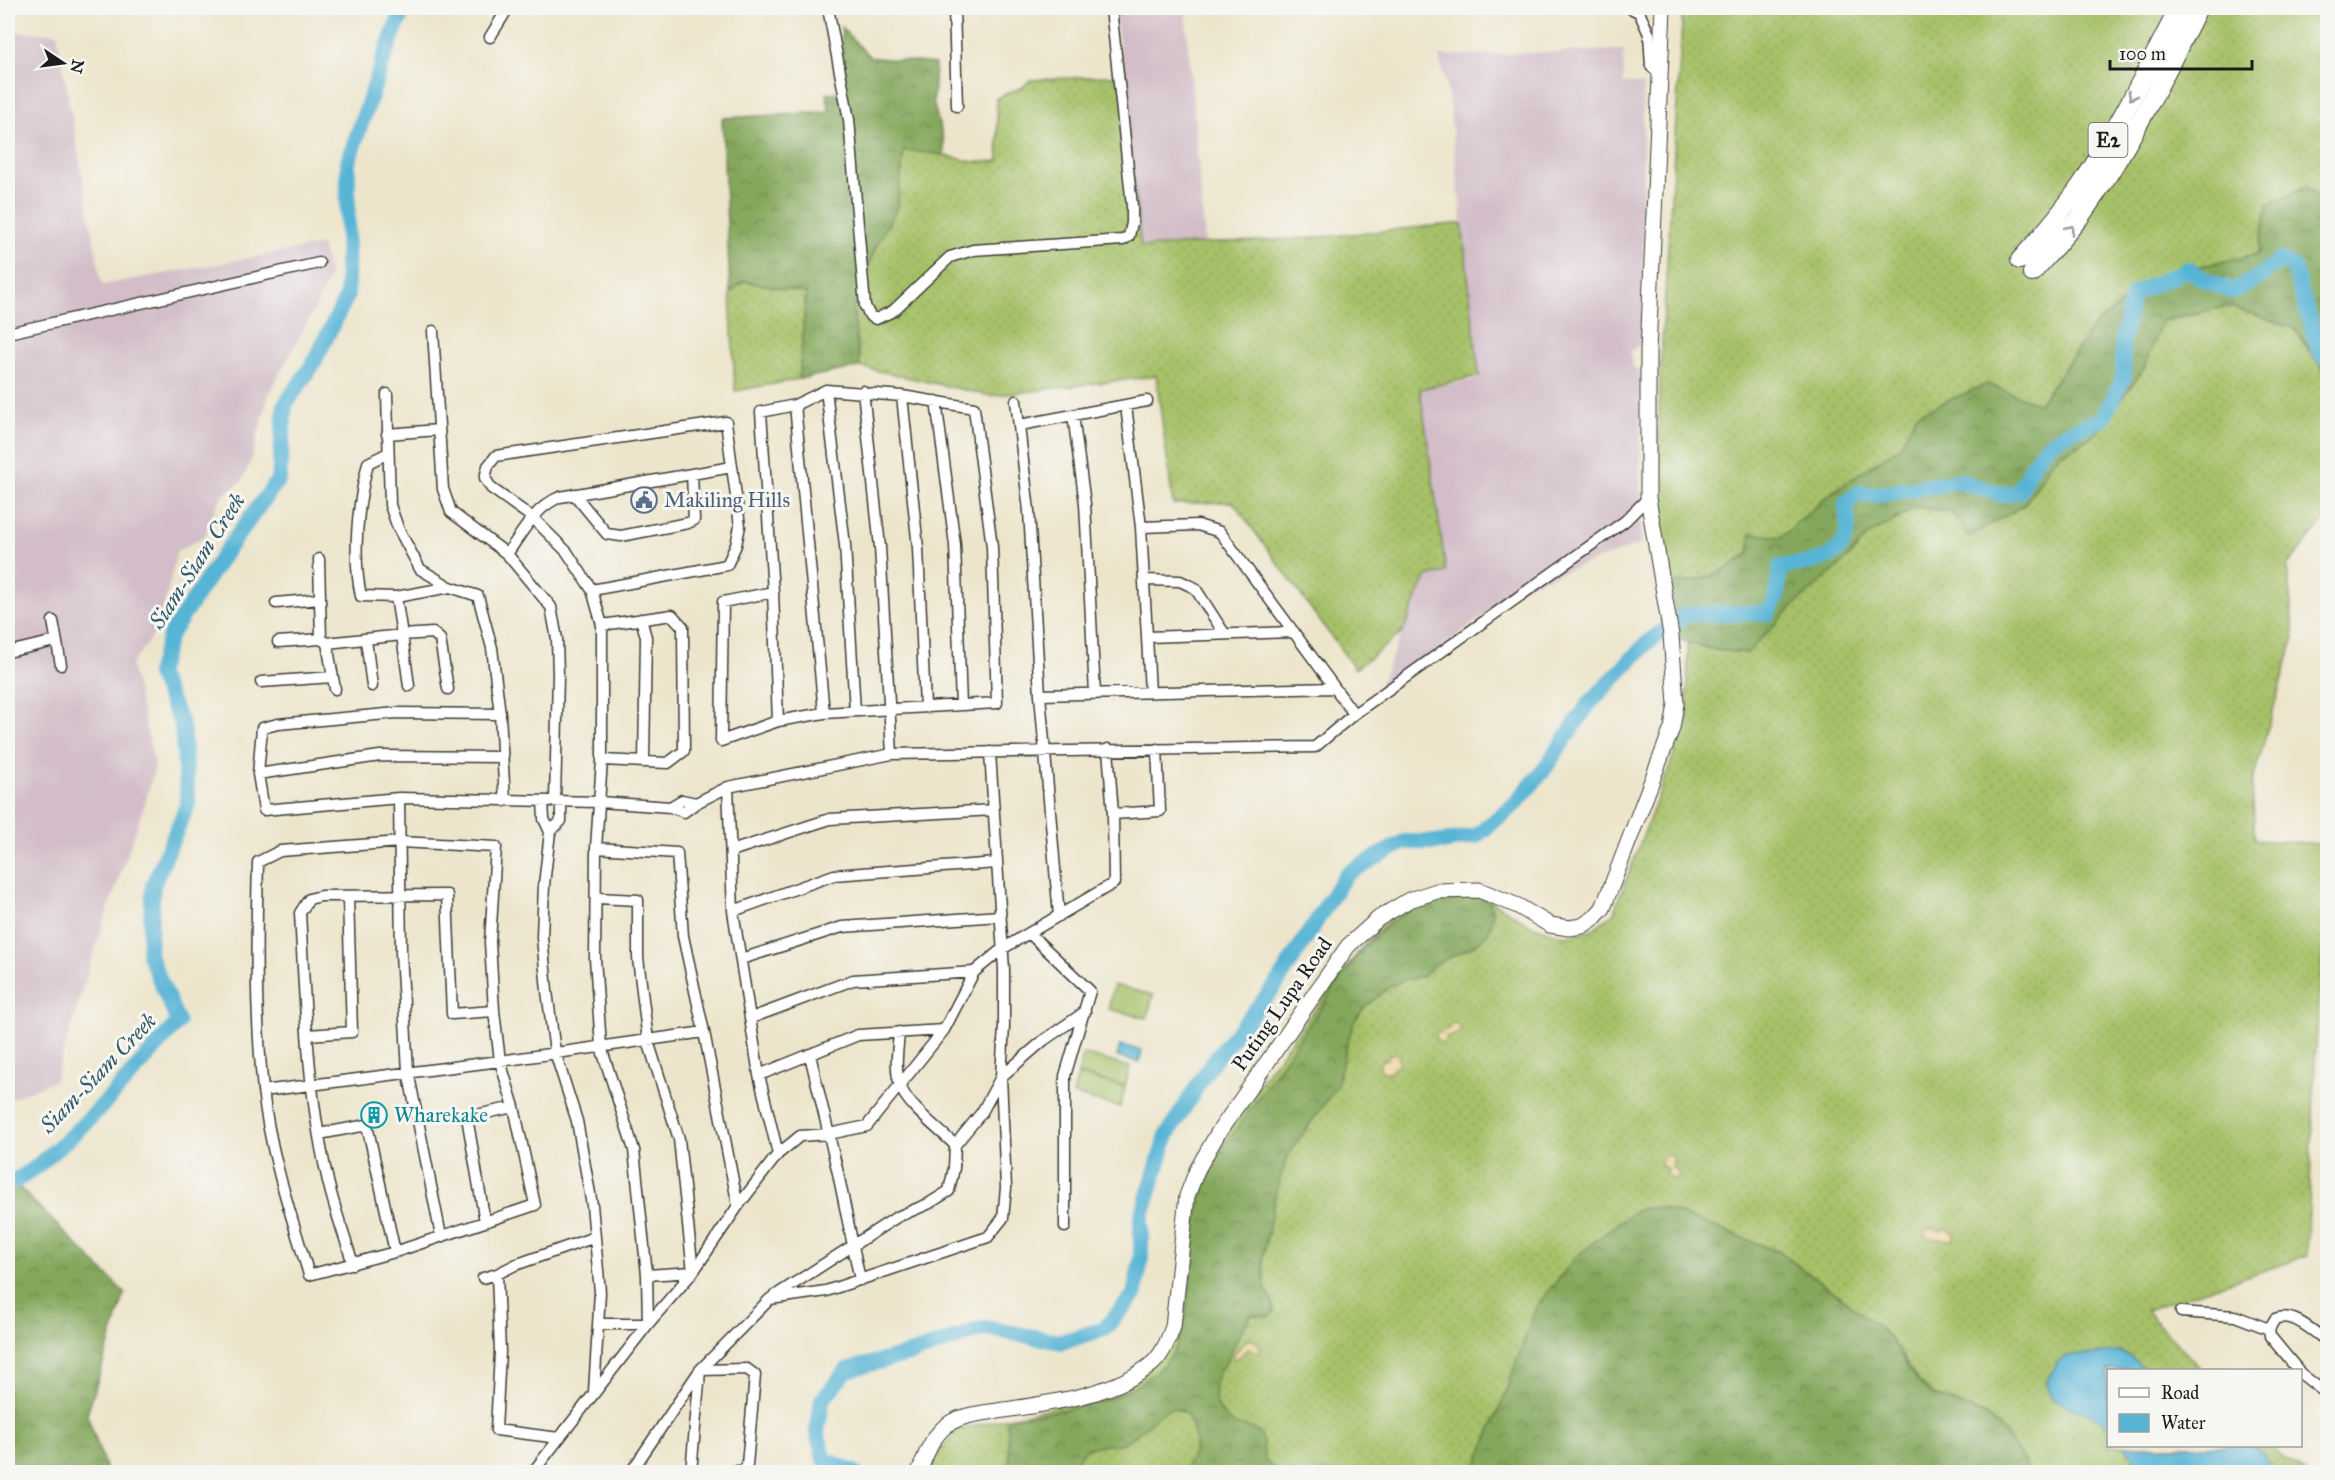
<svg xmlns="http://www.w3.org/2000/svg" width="2335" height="1480" font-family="'IM FELL Great Primer',serif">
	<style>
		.industrial { fill: #d2bdc8 }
		.grass { fill: url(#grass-dots); stroke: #616e42; stroke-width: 1.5 }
		.forest { fill: url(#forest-crowns); stroke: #50623c; stroke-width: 1.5 }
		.sand { fill: url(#sand-dots); stroke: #857b5d; stroke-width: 1.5 }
		.park { fill: #a6c168; stroke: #616e42; stroke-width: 1.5 }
		.water { fill: #57b4d5; stroke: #3a6878; stroke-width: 1.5 }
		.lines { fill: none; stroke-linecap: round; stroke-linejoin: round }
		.river { stroke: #57b4d5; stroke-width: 16 }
		.street-casing { stroke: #3b3a36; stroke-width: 13 }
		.secondary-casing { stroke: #3b3a36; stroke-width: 17 }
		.highway-casing { stroke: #3b3a36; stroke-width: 20 }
		.street { stroke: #fff; stroke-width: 10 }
		.secondary { stroke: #fff; stroke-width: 15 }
		.highway { stroke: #fff; stroke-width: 18 }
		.oneway { stroke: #999 }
		.labels { text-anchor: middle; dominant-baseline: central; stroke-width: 6; stroke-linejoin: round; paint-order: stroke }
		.shield { fill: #f6f6f2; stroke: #5d5d5c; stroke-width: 1.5 }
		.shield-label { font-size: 20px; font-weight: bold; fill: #1c1c1c }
		.service-label { font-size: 21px; fill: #4e5e75; stroke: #f6f6f2; text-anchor: start }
		.street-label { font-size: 21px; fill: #1c1c1c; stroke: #f6f6f2 }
		.culture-label { font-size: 21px; fill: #0d838f; stroke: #f6f6f2; text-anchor: start }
		.water-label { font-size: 22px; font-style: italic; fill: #345966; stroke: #f6f6f2 }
	</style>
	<defs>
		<pattern id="grass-dots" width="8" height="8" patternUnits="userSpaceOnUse" patternTransform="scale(1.5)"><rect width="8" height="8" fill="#a6c168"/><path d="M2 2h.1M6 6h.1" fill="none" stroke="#8ea55a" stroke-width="1.8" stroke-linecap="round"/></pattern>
		<pattern id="forest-crowns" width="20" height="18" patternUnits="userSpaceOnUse" patternTransform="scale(1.5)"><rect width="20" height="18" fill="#84a75c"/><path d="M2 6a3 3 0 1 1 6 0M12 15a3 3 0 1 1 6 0" fill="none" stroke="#6b874b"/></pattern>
		<pattern id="sand-dots" width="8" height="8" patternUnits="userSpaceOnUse" patternTransform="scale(1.5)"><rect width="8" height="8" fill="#eeda9e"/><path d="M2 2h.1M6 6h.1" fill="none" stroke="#ccba88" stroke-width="1.8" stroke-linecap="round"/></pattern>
	</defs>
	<rect width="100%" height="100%" fill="#f6f6f2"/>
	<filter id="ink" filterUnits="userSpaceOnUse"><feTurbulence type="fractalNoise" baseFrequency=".0167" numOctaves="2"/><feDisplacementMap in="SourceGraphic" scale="12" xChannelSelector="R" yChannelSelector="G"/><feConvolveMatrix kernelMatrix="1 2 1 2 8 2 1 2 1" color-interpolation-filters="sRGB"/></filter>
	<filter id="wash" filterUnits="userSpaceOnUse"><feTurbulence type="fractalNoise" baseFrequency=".008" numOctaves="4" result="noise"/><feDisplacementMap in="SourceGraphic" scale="24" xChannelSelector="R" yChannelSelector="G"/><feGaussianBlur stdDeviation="1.35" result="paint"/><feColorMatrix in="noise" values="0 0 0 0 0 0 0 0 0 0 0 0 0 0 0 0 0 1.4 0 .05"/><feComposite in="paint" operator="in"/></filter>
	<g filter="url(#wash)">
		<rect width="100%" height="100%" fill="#ede5cb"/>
		<path class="industrial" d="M1115,8H1185L1205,244L1141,247Z
			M8,32L57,33L102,285L321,245L330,275L316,306L269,394L251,460L242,481L223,494L212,516L205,536L177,551L159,627L131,665L155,765L145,803L98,939L55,1080L8,1100Z
			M1624,50L1623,83L1643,85V343L1630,351L1632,365L1640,372L1641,544L1522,587L1375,696L1426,577L1446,572L1420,389L1479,379L1448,93L1439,56Z"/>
		<path class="grass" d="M1683,8H2327V206L2307,187L2258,254L2188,269L2133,294L2094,326L2039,405L1987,384L1917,414L1899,447L1831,493L1781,537L1749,554L1717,575L1694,583H1671L1657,490L1660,374Z
			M1122,75L1141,247L1311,238L1462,223L1479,376L1420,389L1446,572L1426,577L1402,633L1355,669L1233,502L1173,504L1156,376L991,396L860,367L853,310L875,248L897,208L904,149L944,155L973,162L999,161L996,98L1023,87L1030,80Z
			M744,281L806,293L799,379L735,391L730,292Z
			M2228,306L2294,328L2327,375V517L2287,566L2294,637L2252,784L2255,840L2327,844V898L2316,1044L2307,1256L2146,1310L2202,1370H2108V1446H2271L2285,1460L2306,1472H2029L2023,1460L2004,1432L1984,1414L1932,1394L1919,1382L1890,1337L1832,1290L1779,1252L1675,1212L1636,1210L1575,1258L1503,1399L1474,1472H930L937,1454L955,1431L1122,1390L1177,1337L1182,1316L1195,1204L1210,1158L1248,1098L1362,947L1390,917L1421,902L1479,894L1531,925L1564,936L1590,931L1613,914L1687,721L1688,643L1716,650L1747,653L1792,607L1847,559L1868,535L1918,507L1951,512L2024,505L2055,458L2095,435L2143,370L2161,321Z"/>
		<path class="forest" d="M841,27L870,57L935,64L933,102L944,141V155L904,150L897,208L875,248L853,310L860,367L799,379L806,293L744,281L730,292L722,118L829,112L827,93L845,92Z
			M2307,187L2327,206L2328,240L2324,269L2328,285L2327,375L2294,328L2228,306L2162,321L2143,370L2095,435L2055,458L2024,505L1969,537L1951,512L1918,507L1868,535L1847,559L1792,607L1747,653L1716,650L1679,640L1671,583C1706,582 1720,573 1749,554L1751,533L1781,537L1831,493L1899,447L1917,414L1987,384L2039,404L2094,326L2133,294L2188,269L2258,254L2268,204Z
			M1479,895L1489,901L1493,912L1492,920L1489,931L1483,938L1475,945L1434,965L1424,976L1404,980L1391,986L1364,1008L1355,1020L1347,1043L1337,1086L1288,1155L1276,1192L1263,1258L1265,1288L1273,1303L1274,1313L1269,1317L1252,1315C1241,1329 1235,1343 1228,1359C1225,1365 1220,1369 1218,1374C1210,1392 1216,1412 1232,1423C1240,1429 1254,1425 1261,1435C1265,1442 1262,1451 1265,1458C1267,1464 1273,1467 1275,1472H1183C1198,1449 1199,1439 1186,1413L1172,1408C1154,1414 1144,1431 1127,1441C1112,1450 1099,1440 1083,1452C1077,1457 1076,1465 1074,1472H1010L1007,1419C1045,1412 1086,1409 1122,1393C1139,1385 1162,1370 1172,1354C1193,1319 1189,1264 1195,1225C1199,1201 1206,1181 1215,1159L1362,949L1390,923L1417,905Z
			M8,1176L125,1293L87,1414L107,1472H8Z
			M1656,1207L1675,1212L1779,1252L1832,1290L1890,1337L1918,1382L1932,1394L1983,1414L2004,1432L2023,1460L2029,1472H1474L1503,1399L1536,1307L1575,1258L1605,1233L1636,1210Z"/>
		<path class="sand" d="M1455,1023L1460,1027V1032L1453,1036H1447L1444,1043L1437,1042L1436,1034L1448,1029L1451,1024Z
			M1394,1053L1399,1056V1064L1393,1067L1390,1073L1383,1072L1380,1069L1381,1061L1388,1059L1389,1055Z
			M1670,1155L1673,1160L1672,1167L1676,1169L1679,1175L1676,1180L1666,1175L1669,1170L1661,1165V1159L1665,1156Z
			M1930,1228L1937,1231L1949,1229L1954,1234L1953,1240L1927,1238L1924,1231Z
			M1248,1339L1257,1342L1261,1351L1258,1353L1248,1349L1234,1360L1233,1355Z"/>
		<path class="park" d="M1114,985L1153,995L1147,1018L1108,1009Z
			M1083,1054L1130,1067L1125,1086L1078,1074Z
			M1078,1075L1125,1087L1120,1107L1073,1095Z"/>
		<path class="water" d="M1120,1045L1142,1050L1139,1062L1117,1057Z
			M2120,1352L2131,1357L2145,1370H2108V1428L2101,1419L2053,1400L2048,1390L2047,1381L2057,1362L2066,1356Z
			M2124,1446H2251L2263,1454L2277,1472H2142L2138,1463Z"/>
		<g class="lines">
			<path class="river" d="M8,1183C26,1177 38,1165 53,1152C99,1113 138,1067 178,1022L149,955L153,885L188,804L182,725L158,674L170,635L226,551L279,479L285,405L313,364L347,296L348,162L386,52L404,8
				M854,1472L824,1459L817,1432L822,1400L847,1370L913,1353L985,1328L1061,1342L1104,1329L1134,1295L1141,1260V1218L1167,1135L1211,1064L1276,985L1346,874L1404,842H1442L1476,836L1515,804L1543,771L1588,705L1648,642L1687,614L1768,613L1777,596L1780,567C1804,563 1842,563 1847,532C1849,523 1846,512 1846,503L1859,493L1875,495L1960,481L2000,494L2019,492C2042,441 2051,438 2103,419L2124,376L2122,343L2133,294L2188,269L2205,280L2232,291L2258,278L2280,260L2294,268L2319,351L2328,361"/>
		</g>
	</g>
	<g filter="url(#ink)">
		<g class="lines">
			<g class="street-casing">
				<path id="street" d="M828,8L849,120L865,306L870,316L876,319L893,311L950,257L973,250L1123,240L1129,236L1132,223V206L1111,8
					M954,8L957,106
					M1630,8L1639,12L1649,34L1651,66L1659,73
					M490,37L508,8
					M433,331L443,489L451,512L507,554L551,607L557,639L558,675L555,801
					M8,333L319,263
					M826,390L845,545L855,711
					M863,391L880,547L892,754
					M387,394L390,505L398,528L420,569L450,587L478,596L492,648L500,714L505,801
					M902,396L918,548L925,707
					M936,401L955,545L961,705
					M1016,401L1029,511L1040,695L1059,916
					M795,405L824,713
					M1126,406L1141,527L1150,692
					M1073,415L1085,504L1095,694
					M1020,425L1147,401
					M387,434L438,430
					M388,453L368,463C358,503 352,555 361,596L396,597L450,587
					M574,494L607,534L621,536L688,523L694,520L692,474
					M1141,527L1198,525L1220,532L1354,714L1625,521L1648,498
					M507,554C522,533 535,507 560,497L732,467
					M319,559L321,639L327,643
					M1144,580L1180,581L1195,588L1224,633
					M592,590L727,565L736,545L740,526L726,422L496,456L488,466L485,478L491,488L533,518L567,552L592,590L602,625V760L596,848L595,958L601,1047L634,1150L647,1275L648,1324
					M773,592L723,602L721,741L778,721L824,713L997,703L992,547L974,408L902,396L826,390L795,405L761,412L773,592L778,721
					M396,597L402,635L433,633L440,639L448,689
					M276,603L320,599
					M641,619L646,637L644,762
					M53,621L61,665
					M1148,637L1294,632
					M366,640L372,686
					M278,642L321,639
					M8,652L55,641
					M261,682L333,677
					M335,689L327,643L402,635L409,686
					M1040,695L1335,688
					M500,714L397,713L278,724L262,728L258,774L264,810L399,798L600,802L670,807L684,812L696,803L728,787L892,754L1315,747L1354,714
					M602,760L668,763L684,751L683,627L672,615L602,625
					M258,774L380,756L503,757
					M728,787L733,911L759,1075L778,1154
					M399,798L401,953L408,1071L441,1236
					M543,801L544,819L550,832L544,885L542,937L547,991L555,1052L577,1121L592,1205L600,1292L594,1392
					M670,807L682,800L696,803
					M1113,814L1160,811L1157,749
					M550,832L561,821V801
					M400,842L496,847L490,942L494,1011L500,1061L514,1107L535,1205L395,1252L309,1275C291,1215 270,1153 263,1090C255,1014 256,938 258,862L280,851Z
					M596,848L677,853L683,936L704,1032L738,1206
					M731,851L830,819L994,810
					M597,898L638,900V958L648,1041L679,1139L693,1272
					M733,911L834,875L997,863
					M1029,933L1090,991L1065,1076V1227
					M741,959L842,927L1000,916
					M751,1018L853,980L974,972
					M899,1032C898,1049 894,1068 900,1085C906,1105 939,1129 955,1145
					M307,1035L352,1032L348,897
					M810,1055L838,1173L860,1280
					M759,1075L858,1035L944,1030
					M263,1091L500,1061L704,1032
					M319,1134L367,1125L395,1252
					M485,1222L468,1123L472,1116L514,1107
					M353,1264C344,1234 332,1203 326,1172C307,1088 305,999 300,913L309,899L321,896L447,895L452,1014L494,1011
					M647,1275L693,1272
					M483,1278L497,1274
					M770,1299L826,1291L988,1237L1003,1218L1006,1188L1001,1077L1004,1026V970L990,752
					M2181,1312L2235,1316L2269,1329
					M598,1324H648
					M700,1370L747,1369L755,1375L747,1465L744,1470L733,1472
					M2298,1370L2270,1336L2269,1329L2275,1319C2293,1311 2314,1332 2328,1342
					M2300,1373L2328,1395
					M559,1438L496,1430L500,1352L497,1274L515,1265L595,1237
					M533,1472L648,1324L693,1272L738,1206L778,1154L800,1136L829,1134L867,1126L944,1030L974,972L1002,949L1114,883L1113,814L1108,749
					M631,1472L700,1370L770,1299L897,1217L928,1204L949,1191L954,1168L955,1145L982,1112L1001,1077L1044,1040L1085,1012
					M691,1472L700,1371"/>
			</g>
			<g class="secondary-casing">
				<path id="secondary" d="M919,1472C925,1457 932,1436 947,1425C962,1414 986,1413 1004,1410C1051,1403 1116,1395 1153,1363C1163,1354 1168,1340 1173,1327L1187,1196L1197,1170L1218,1133L1348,946L1379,918L1409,900L1437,891L1479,890L1518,906L1550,925L1569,928L1582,926L1594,918L1603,908L1672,728L1676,704L1671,635L1648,498V352L1663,8"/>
			</g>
			<g class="highway-casing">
				<path id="highway" d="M2020,260C2042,236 2062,212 2081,185C2118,129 2148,67 2179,8
					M2032,273C2048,255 2065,236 2080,217C2127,152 2163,79 2198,8"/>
			</g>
			<use href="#street" class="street"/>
			<use href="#secondary" class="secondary"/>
			<use href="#highway" class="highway"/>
		</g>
		<defs><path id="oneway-chevron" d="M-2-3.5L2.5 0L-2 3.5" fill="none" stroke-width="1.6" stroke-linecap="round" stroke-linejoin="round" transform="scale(1.5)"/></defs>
		<g class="oneway">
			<use href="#oneway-chevron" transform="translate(2132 96) rotate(118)"/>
			<use href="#oneway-chevron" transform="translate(2070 229) rotate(-50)"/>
		</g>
	</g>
	<defs>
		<g id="civic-ring" transform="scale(1.35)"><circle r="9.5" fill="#f6f6f2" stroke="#5c6f8a" stroke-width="1.5"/><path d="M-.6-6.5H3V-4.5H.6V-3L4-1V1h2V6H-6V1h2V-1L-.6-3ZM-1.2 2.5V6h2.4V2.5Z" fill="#5c6f8a"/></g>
		<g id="building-ring" transform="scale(1.35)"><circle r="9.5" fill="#f6f6f2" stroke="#0f9aa8" stroke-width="1.5"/><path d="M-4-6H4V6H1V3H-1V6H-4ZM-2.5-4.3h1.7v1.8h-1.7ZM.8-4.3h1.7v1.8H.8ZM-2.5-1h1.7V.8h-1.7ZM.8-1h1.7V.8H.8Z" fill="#0f9aa8"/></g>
	</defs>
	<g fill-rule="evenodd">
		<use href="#civic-ring" x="644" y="500"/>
		<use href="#building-ring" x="374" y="1115"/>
	</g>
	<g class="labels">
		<rect class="shield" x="2088.5" y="123" width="39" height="34" rx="4.5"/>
		<g class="shield-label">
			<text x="2108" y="140">E2</text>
		</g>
		<g class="service-label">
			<text x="664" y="500">Makiling Hills</text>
		</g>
		<g class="street-label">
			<text transform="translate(1282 1004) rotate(-55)">Puting Lupa Road</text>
		</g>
		<g class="culture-label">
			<text x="394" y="1115">Wharekake</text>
		</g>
		<g class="water-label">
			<text transform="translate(197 561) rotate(-57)">Siam-Siam Creek</text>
			<text transform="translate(98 1073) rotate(-46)">Siam-Siam Creek</text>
		</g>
	</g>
	<rect width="2335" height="1480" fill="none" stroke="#f6f6f2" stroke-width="30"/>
	<rect x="2107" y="1369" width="195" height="78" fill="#f6f6f2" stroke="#9f9f9c" stroke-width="1.5"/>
	<rect x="2119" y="1388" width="30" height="9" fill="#ffffff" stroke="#9f9f9c" stroke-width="1.5"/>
	<text x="2161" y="1399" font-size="18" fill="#1c1c1c">Road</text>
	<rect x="2119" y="1414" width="30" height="18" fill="#57b4d5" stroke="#9f9f9c" stroke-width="1.5"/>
	<text x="2161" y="1429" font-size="18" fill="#1c1c1c">Water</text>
	<g transform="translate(63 63) rotate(103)" stroke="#f6f6f2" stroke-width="4.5" paint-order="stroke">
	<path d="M0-4.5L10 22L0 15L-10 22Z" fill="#1c1c1c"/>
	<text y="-9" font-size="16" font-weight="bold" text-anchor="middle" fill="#1c1c1c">N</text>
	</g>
	<path d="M2110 60v9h142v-9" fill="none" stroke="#1c1c1c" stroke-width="3"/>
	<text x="2119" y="60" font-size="18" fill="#1c1c1c" stroke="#f6f6f2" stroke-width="4.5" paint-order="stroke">100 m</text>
</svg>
